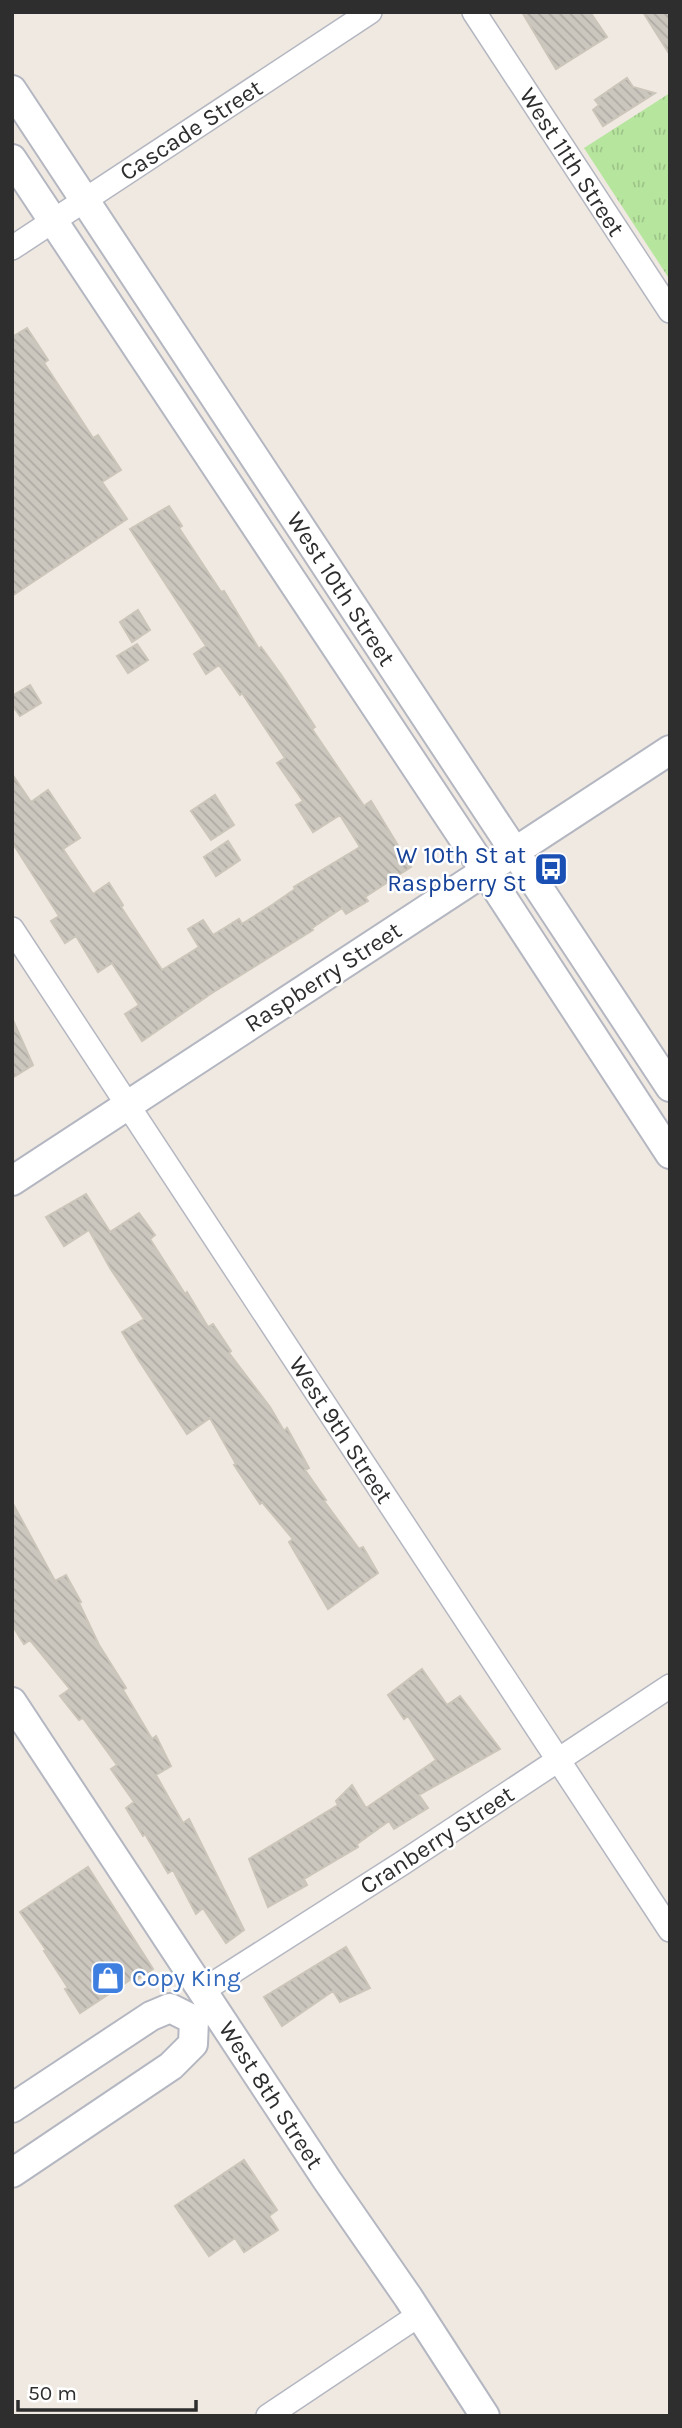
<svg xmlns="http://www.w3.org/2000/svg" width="682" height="2428" font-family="Karla,sans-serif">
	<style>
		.grass { fill: url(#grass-tufts) }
		.building { fill: url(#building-back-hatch); stroke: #cbc5ba; stroke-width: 2 }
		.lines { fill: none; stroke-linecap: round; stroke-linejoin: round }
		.minor-casing { stroke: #b4b7c1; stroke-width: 26 }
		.tertiary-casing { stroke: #b4b7c1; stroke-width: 32 }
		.minor { stroke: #fff; stroke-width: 23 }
		.tertiary { stroke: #fff; stroke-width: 28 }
		.labels { text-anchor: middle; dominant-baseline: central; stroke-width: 5; stroke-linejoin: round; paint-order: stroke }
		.street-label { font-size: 24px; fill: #2e2e2e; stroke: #fff }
		.transit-label { font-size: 24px; fill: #164399; stroke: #fff; text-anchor: end }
		.shop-label { font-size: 24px; fill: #366cbe; stroke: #fff; text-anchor: start }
	</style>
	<defs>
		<pattern id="grass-tufts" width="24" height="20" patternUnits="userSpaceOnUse" patternTransform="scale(1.75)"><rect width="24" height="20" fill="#b6e59e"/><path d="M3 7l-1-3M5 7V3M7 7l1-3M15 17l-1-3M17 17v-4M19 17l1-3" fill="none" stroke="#9dc588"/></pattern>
		<pattern id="building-back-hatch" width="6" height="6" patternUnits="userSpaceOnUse" patternTransform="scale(1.75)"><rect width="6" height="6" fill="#cbc7bf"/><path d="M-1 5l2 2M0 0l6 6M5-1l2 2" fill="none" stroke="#afaba4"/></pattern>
	</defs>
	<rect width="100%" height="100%" fill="#efe9e1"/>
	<path class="grass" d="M670,93V280L584,148Z"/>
	<path class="building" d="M522,12H590L607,37L556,69Z
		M643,12H670V55Z
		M627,78L633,87L655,93L603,126L593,110L599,105L595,100Z
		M27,328L48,360L44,363L93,438L98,435L121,470L102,482L127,519L12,596V337Z
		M169,506L182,526L179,528L221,592L224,591L259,649L261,647L282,676L315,727L312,729L364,806L371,801L411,867L365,897L368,901L346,914L342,908L312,928L313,930L212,993L142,1041L125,1014L139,1005L112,963L98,972L76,936L65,943L51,921L59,916L12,842V774L31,802L48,790L80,838L63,849L93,894L109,883L123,905L121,907L162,970L199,947L188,929L203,920L213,935L239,919L242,924L272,905L295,889L294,887L360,847L340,815L313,832L296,805L303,801L277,763L285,758L242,693L240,695L219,665L206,674L194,654L206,646L130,529Z
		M138,610L150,630L132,642L120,622Z
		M137,644L148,660L128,673L117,656Z
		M30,685L41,703L20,716L12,705V696Z
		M215,795L234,825L211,840L191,811Z
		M228,841L240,860L216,876L204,857Z
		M12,1018L33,1065L12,1078Z
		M86,1194L110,1232L139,1213L155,1235L150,1239L185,1294L187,1292L208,1327L213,1324L231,1351L229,1353L270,1407L284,1431L287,1428L309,1468L305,1470L326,1500L324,1501L359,1549L363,1547L378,1573L328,1609L289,1542L293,1539L262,1502L260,1504L234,1465L236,1464L210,1418L187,1434L138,1359L122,1332L144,1319L110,1268L89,1230L64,1246L46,1217Z
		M12,1502L55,1581L66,1575L81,1602L79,1603L99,1645L126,1688L123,1690L152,1739L156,1736L171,1766L156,1775L183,1823L189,1819L244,1930L226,1943L203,1908L196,1914L173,1870L168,1873L145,1834L143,1836L126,1808L134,1802L111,1769L117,1765L83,1718L79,1720L60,1696L70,1689L30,1640L24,1644L12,1625Z
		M422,1669L447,1705L460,1696L500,1749L419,1795L428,1808L394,1829L389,1821L357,1844L358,1847L304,1879L307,1885L268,1907L249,1859L338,1805L336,1801L352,1785L366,1808L436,1760L408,1716L404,1719L388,1695Z
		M88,1867L153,1969L138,1979L136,1976L80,2013L65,1989L68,1988L44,1951L46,1950L20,1912Z
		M346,1947L370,1988L340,2002L333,1991L282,2026L264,1997Z
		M244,2160L277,2210L269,2216L278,2230L244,2252L235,2238L209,2256L175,2206Z"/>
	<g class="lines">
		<g class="minor-casing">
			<path id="minor" d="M474,12L670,311
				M12,248L370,12
				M12,929L670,1930
				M202,1991L401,1864L670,1686
				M268,2416L419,2315"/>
		</g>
		<g class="tertiary-casing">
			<path id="tertiary" d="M12,90L670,1087
				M12,159L485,871L670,1154
				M12,1181L670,750
				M12,1702L327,2180L408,2297L485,2416
				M12,2108L151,2016L170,2008L194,2020L193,2044L171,2066L12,2173"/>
		</g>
		<use href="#minor" class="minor"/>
		<use href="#tertiary" class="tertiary"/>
	</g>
	<defs>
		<g id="bus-square" transform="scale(1.75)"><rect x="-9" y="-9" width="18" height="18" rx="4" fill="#1a4fb4" stroke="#fff"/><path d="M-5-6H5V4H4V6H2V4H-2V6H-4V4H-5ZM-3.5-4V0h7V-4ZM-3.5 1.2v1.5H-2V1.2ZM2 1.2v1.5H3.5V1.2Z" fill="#fff"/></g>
		<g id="shop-square" transform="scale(1.75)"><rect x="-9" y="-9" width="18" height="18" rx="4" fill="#3f7fe0" stroke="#fff"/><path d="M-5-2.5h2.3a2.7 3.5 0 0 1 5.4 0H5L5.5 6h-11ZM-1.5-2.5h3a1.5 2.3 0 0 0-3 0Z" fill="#fff"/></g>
	</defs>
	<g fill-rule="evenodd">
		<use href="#bus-square" x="551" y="869"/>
		<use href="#shop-square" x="108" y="1978"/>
	</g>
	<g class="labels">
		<g class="street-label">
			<text transform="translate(191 130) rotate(-33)">Cascade Street</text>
			<text transform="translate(572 162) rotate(57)">West 11th Street</text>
			<text transform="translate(341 589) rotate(57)">West 10th Street</text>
			<text transform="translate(323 977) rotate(-33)">Raspberry Street</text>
			<text transform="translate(341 1430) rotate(57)">West 9th Street</text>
			<text transform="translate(437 1840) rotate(-33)">Cranberry Street</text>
			<text transform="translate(271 2095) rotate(57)">West 8th Street</text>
		</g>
		<g class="transit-label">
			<text x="526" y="855">W 10th St at<tspan x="526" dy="28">Raspberry St</tspan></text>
		</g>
		<g class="shop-label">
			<text x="132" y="1978">Copy King</text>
		</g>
	</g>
	<rect width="682" height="2428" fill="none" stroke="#2e2e2e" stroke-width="28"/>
	<path d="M18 2400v10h178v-10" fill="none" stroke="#2e2e2e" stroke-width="3.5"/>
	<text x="28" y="2400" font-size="21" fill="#2e2e2e" stroke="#ffffff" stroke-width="5" paint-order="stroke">50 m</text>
</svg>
